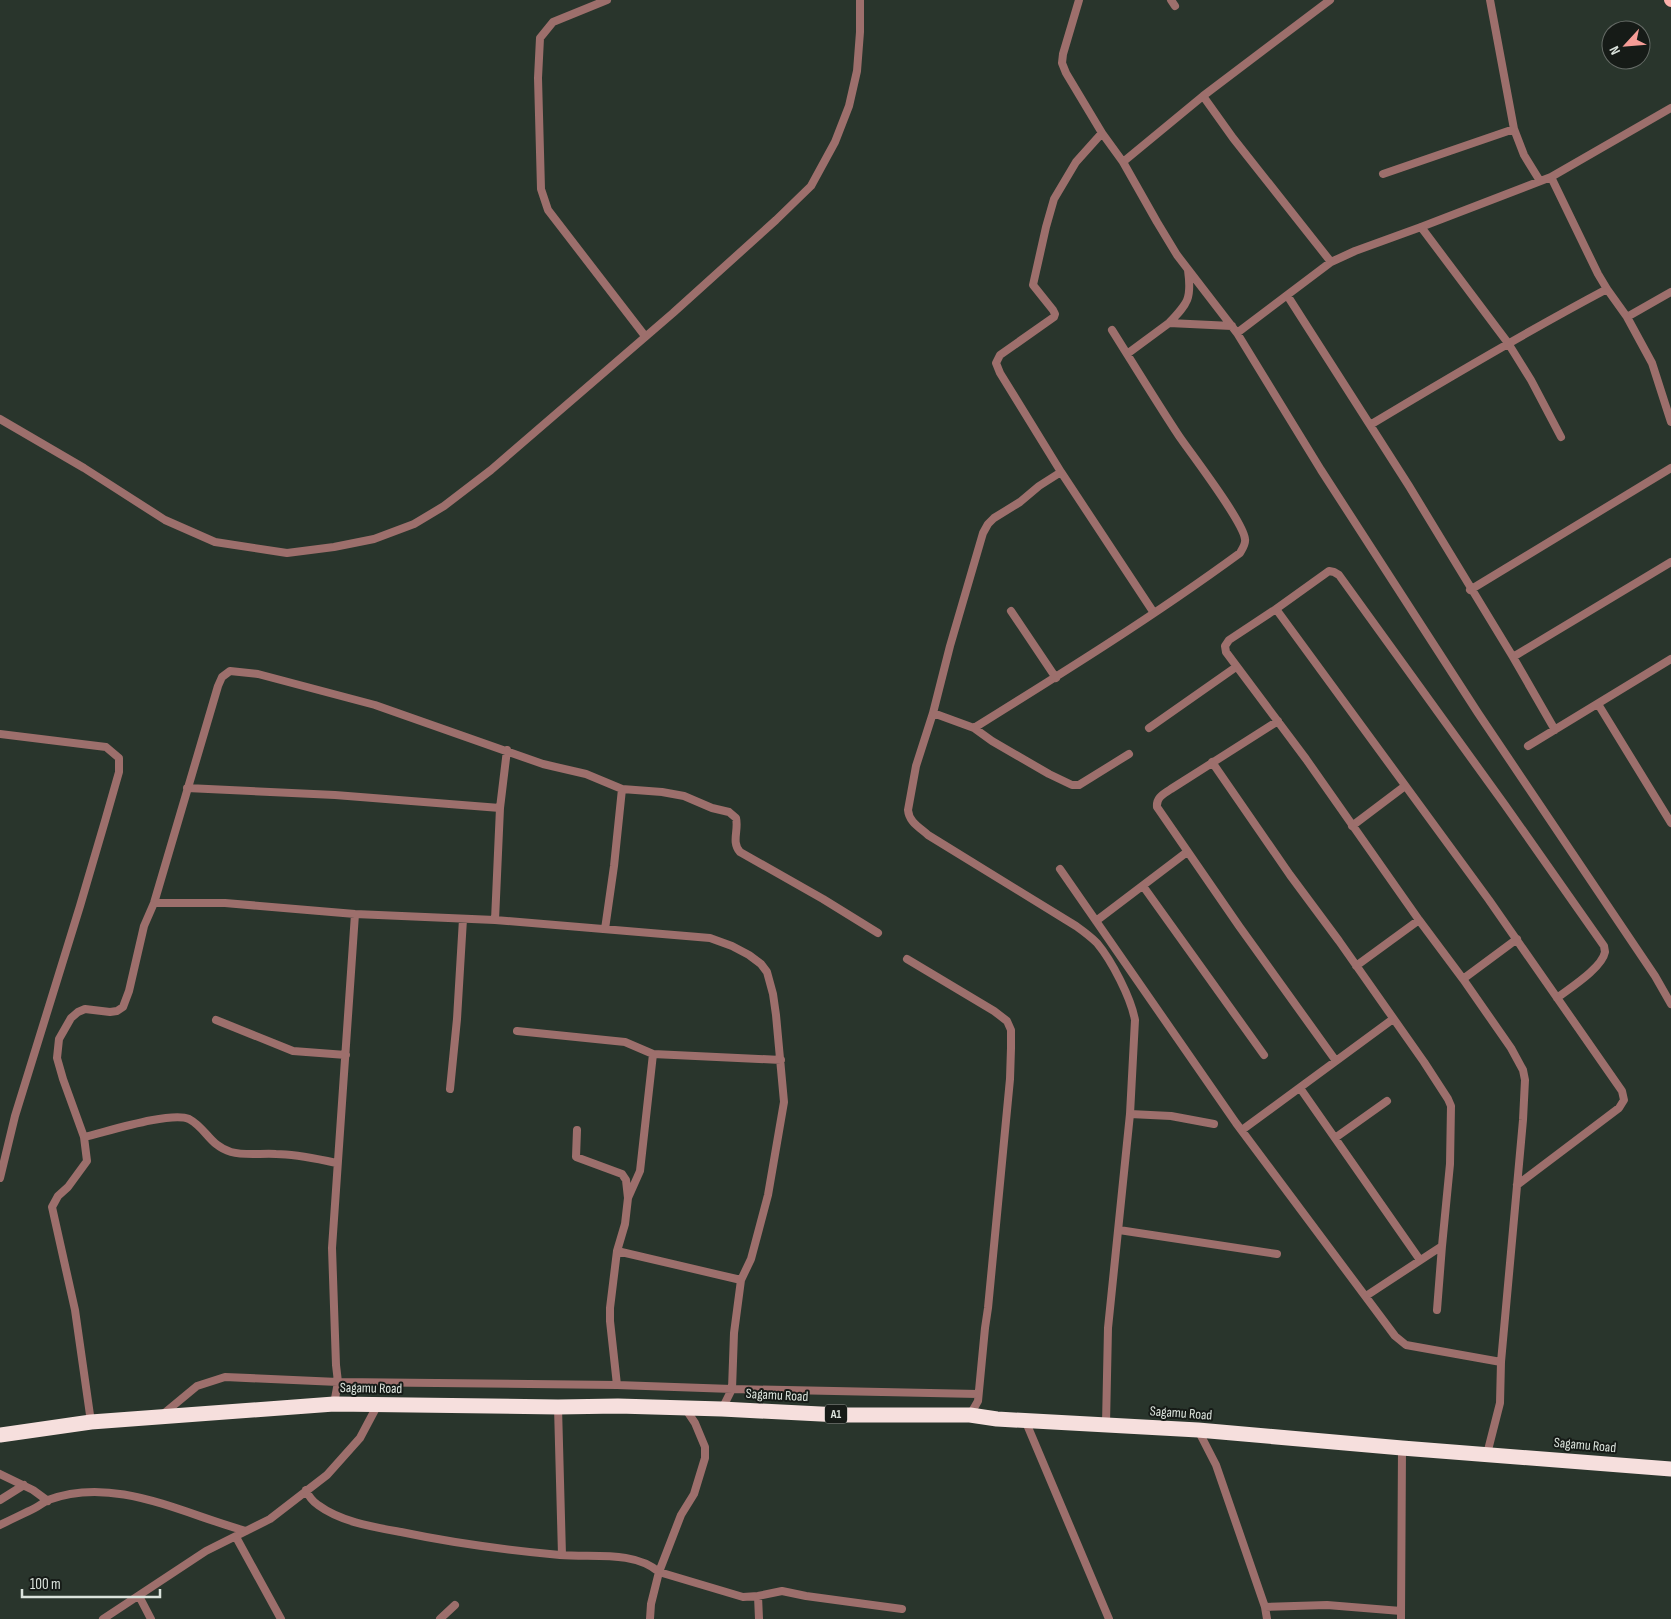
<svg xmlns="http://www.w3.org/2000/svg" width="1671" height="1619" font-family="'Sofia Sans Condensed',sans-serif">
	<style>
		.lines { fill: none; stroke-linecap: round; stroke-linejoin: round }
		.street { stroke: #9d6f6c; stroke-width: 8 }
		.primary { stroke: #fcb1ac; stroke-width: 12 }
		.highway { stroke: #f6dfdd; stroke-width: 15 }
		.labels { text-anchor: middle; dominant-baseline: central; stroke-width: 4; stroke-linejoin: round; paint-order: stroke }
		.shield { fill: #161b17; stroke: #a0a7a1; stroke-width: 1 }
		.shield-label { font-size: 12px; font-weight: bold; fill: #dbe3dc }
		.street-label { font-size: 14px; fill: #dbe3dc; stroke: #161b17 }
	</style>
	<rect width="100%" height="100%" fill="#29352c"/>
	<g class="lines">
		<path class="street" d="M607,0L553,22L540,38L538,78L541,189L548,210L645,336
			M1079,0L1063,54L1062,63L1066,73L1102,133L1123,162L1157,222L1177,255L1237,333L1321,470L1478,713L1655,976L1671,1004
			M1171,0L1175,6
			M1490,0L1514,129L1524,155L1540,181
			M1203,96L1233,138L1331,262
			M1102,133L1076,162L1054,199L1046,227L1033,285L1053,310L1055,314L1054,317L1000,355L996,363L1000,373L1061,472L1154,613
			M1123,162L1203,96L1330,0
			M1383,174L1514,129
			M1551,177L1598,274L1607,289L1627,317L1652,363L1671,422
			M1421,227L1508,343L1531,380L1561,437
			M1287,295L1409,486L1513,657L1555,730
			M1627,317L1671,292
			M1169,323C1188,303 1192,299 1188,270
			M1237,333L1331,262L1355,251L1421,227L1551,177L1671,108
			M1127,354L1169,323L1232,326
			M0,419L84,468L165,520L215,542L287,553L334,547L374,539L414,524L444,506L491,470L673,313L776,220L811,186L835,142L849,106L857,71L860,32V0
			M1370,425C1448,378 1526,332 1607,289
			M1061,472L1039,486L1020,502L994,518L988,524L983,533L950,646L933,713L916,766L908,810C909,822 919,827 928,835L1076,926C1083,931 1091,937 1097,943C1112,961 1131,998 1135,1020L1130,1114L1108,1328L1106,1424
			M1470,590L1671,468
			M1276,609L1489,900L1622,1091L1624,1100L1619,1108L1517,1185
			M1011,611L1056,678
			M1513,657L1671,562
			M1598,704L1671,823
			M933,713L974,728L992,741L1049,774L1072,785H1079L1129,754
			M1278,721L1171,789C1164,794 1156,797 1157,807L1239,926L1336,1061
			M974,728C1064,672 1154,616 1240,553C1242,549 1246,544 1245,539C1243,521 1192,455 1179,436C1156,401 1134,365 1112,330
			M1149,728L1236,667
			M0,734L106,747L119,758V772L105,821L80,906L15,1116L0,1178
			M1528,746L1671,659
			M1212,762L1290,875L1339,941L1424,1062L1448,1099L1451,1106L1450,1164L1442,1246L1366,1296
			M187,788L335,795L500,808
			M1352,826L1405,786
			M1060,869L1236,1123L1395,1336L1406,1345L1501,1362
			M1143,886L1264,1055
			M154,903H225L355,914L495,920L710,938L732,946L749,955L761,964L767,972L773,994L776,1015L784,1102L768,1195L751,1259L741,1280L734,1333L732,1389L722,1409
			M495,920L500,808L507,750
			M1096,921L1187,852
			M605,929L614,866L622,789
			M907,959L994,1011L1007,1021L1011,1030V1048L1010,1079L988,1308L985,1328L978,1401L970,1415
			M1356,966L1419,920
			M1463,979L1517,939
			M216,1020L293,1051L346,1055
			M517,1031L625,1042L653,1054L781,1060
			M1300,1088L1420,1260
			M450,1089L457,1019L463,919
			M1130,1114L1171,1116L1214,1124
			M577,1130L576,1157L622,1174L626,1180L628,1198
			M1242,1130L1393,1019
			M84,1137C106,1132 171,1111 189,1119C206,1128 210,1146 231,1152C246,1156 261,1153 276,1154C297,1154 317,1159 337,1163
			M1335,1138L1387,1101
			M1119,1230L1277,1254
			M617,1251L741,1280
			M1437,1310L1442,1246
			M617,1385L610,1321V1308L617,1251L625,1224L628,1198L640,1171L653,1054
			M334,1404L338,1382L336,1365L332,1248L355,914
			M558,1407L562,1555
			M685,1408L695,1423L705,1447V1458L694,1494L681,1515L659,1572L743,1597L758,1596L782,1591L806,1596L902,1609
			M162,1415L197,1386L225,1377L338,1382L617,1385L732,1389L978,1394
			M1025,1420L1109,1619
			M91,1422L75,1310L52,1207L58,1196L68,1187L87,1161L84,1137L63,1079L57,1058L59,1039L71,1018L78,1012L85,1009L110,1012L117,1011L123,1007L129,991L144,926L154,903L218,686L222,677L230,671L258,674L375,705L543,764L586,774L622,789L662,792L684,796L712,808L729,812L736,818C739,830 731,842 740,852L823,899L878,933
			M1198,1430L1216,1465L1265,1607L1267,1619
			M1487,1454L1500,1403L1501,1362L1523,1120L1525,1080L1523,1070L1511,1048L1463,979L1419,920L1306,759L1226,652L1225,646L1229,640L1276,609L1329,571L1334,572L1339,575L1505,805L1604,946L1605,952C1602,968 1570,988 1557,998
			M0,1474L33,1490L48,1501
			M306,1490C309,1497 312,1501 318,1505C341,1522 373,1527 401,1532C453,1543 506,1550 560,1555C592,1558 633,1550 659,1572L651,1604L650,1619
			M0,1500L24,1485
			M0,1525C12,1519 23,1514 35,1508C39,1506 44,1502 48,1500C114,1475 183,1514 246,1531
			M236,1537L281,1619
			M139,1596L151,1619
			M758,1596L759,1619
			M1265,1607L1327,1605L1401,1611
			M103,1619L206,1551L270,1519L327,1475L360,1438L377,1406
			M440,1619L455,1605
			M1401,1619L1402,1448"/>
		<path class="primary" d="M1670,0L1671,1"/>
		<path class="highway" d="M0,1435L91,1422L334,1404L558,1407L618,1406L722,1409L840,1415H970L997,1419L1198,1430L1402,1448L1671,1469"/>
	</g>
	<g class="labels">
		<rect class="shield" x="825" y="1404.5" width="22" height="19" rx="4"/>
		<g class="shield-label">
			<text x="836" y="1414">A1</text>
		</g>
		<g class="street-label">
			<text transform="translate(371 1388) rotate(1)">Sagamu Road</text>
			<text transform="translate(777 1395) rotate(3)">Sagamu Road</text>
			<text transform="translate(1181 1413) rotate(4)">Sagamu Road</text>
			<text transform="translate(1585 1445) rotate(5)">Sagamu Road</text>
		</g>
	</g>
	<g transform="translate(1626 45) rotate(244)"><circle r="24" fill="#161b17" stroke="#656b66"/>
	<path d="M0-4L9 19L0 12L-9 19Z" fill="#f59c96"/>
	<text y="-8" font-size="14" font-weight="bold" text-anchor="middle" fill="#dbe3dc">N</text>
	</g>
	<path d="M22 1589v8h138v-8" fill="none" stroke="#dbe3dc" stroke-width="2.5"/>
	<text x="30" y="1589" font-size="15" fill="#dbe3dc" stroke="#161b17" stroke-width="4" paint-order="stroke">100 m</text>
</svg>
